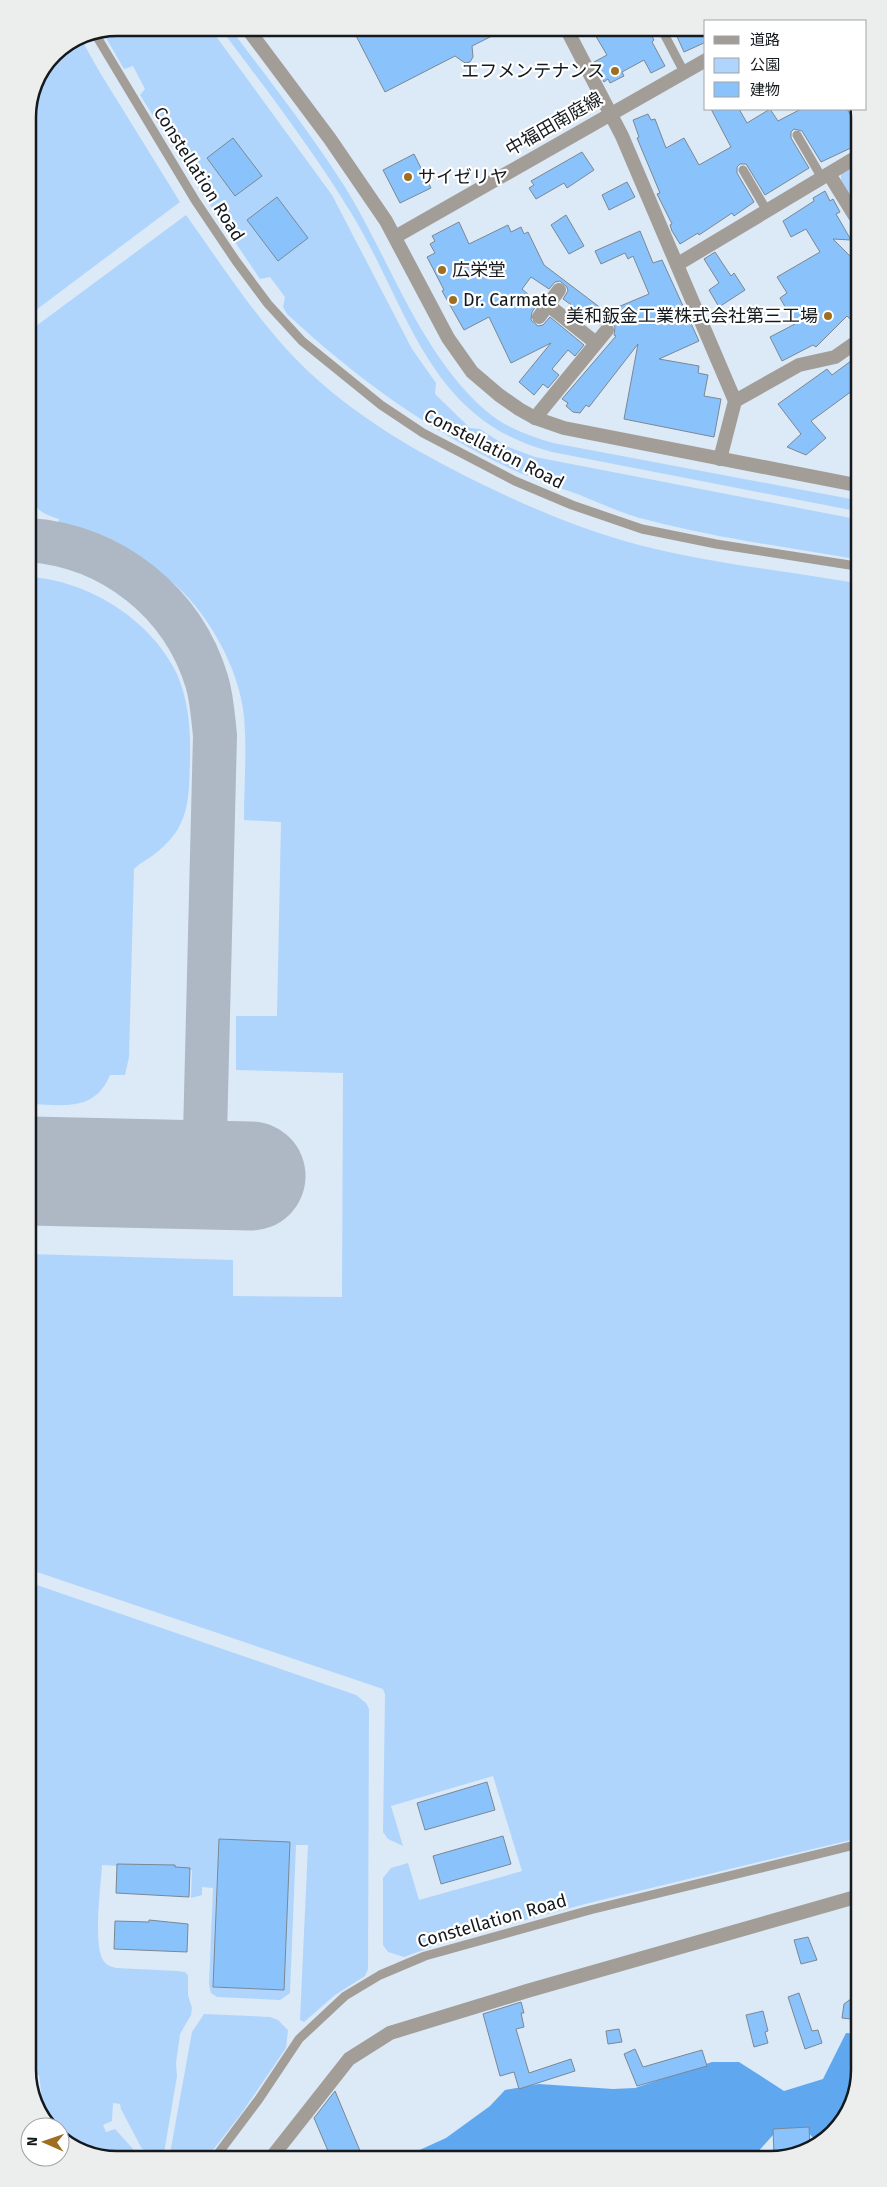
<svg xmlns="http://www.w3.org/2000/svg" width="887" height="2187" font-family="'Fira Sans','Noto Sans JP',sans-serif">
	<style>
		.green { fill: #b0d5fc }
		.forest { fill: #5fa8ef }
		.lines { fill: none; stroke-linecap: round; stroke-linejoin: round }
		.taxiway { stroke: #adb8c4; stroke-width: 44 }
		.runway { stroke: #adb8c4; stroke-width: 109 }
		.building { fill: #8ac3fc; stroke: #7b8793 }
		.service { stroke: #a29d97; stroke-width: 9 }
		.minor { stroke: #a29d97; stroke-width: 14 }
		.tertiary { stroke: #a29d97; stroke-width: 14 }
		.poi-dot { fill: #9e6e21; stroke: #fff; stroke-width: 2 }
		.labels { text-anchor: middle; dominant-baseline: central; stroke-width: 4.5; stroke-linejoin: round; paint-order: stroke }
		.poi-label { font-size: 18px; fill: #14191d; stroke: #fff; text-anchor: start }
		.street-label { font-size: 18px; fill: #14191d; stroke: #fff }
		.rim { fill: none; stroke: #14191d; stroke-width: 2.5 }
	</style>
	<rect width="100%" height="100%" fill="#dce9f7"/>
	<path class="green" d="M118,28H210L332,195L412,349L436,383L435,394L470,428L480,429L506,446L535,457L856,519V559C786,547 716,538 648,520C625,515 602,504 580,495C560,488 540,481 520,473C433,434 357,379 287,314L283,307L285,297L270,277L260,279L204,196L140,95L145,89L133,66L124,69L102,31Z
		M220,28H230C269,80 310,132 345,187C390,260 420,353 485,410C504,427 529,436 553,443L856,500V511L552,452C429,421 410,311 353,216C313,150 266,89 220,28Z
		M80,37L99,71L180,202L28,316V112L54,54Z
		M855,165V203L841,183V173Z
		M186,215C224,268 261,327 309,372C366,425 434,462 505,495C548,515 593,533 639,545C710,563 784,571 856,583L859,1838L589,1903L453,1939L404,1957L388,1952L383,1945V1878L391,1868L408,1863L419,1900L522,1871L493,1776L391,1806L403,1846L388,1839L383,1832L385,1694L383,1689L31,1570L30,1254L233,1260V1296L342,1297L343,1073L236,1070V1016H277L281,822L244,820C244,785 247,751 244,717C240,669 206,608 168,579C135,555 96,542 57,530L59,519C39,513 35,509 29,490L28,332Z
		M29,577C87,580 150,619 176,672C189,700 191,732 190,762C189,783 190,806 180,825C175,836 162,849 152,856C145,861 140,863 134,869L129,1057L125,1075H110C95,1112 63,1105 30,1104Z
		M31,1583L356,1695L366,1703L369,1709L368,1969L365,1976L335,1995L304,2022L300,2020L308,1845H296L290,1993L280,2000L217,1997L211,1993L209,1984L213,1888L202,1887V1895L191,1898L192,1870L102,1865C101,1885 93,1944 103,1960C106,1965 110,1966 116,1968L178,1971L185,1972L188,1975V1995L192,2008L191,2015L180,2034L176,2063L177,2076L163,2159H153L149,2151L142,2149L121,2109L120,2104L113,2103L112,2121L103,2125L106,2132L115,2129L133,2149L135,2153L134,2159H112L63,2141L60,2137V2127H53L44,2114L39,2075L32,2074Z
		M204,2014L270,2017L278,2020L288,2030L286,2048L241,2114L206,2159H169L192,2032Z"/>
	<path class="forest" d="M846,2033L859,2034V2070L841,2124L816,2142L805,2128L773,2135L755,2155L389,2157L413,2153L446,2138L490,2106L505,2090L539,2084L613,2089L635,2088L712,2062H739L784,2091L823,2079Z"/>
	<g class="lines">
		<path class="taxiway" d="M29,540C112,546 183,602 207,682C212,699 213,718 215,735L204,1175"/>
		<path class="runway" d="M30,1171L251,1176"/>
	</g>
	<path class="building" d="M352,28H508L472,46L473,57L470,62L465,63L455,56L385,92Z
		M591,28H619L622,32L631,28H648L654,40L652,42L665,66L651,73L644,60L622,72L624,76L610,83L608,79L604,82L594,62L607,55Z
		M683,28H706V42L684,52L675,32Z
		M711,109H739L747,123L770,109L778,121L801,109H847L855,122V146L821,162L802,131L794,129L791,132V138L809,168L765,195L748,167L746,164H740L737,167V173L754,202L734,216L732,213L699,235L698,233L680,244L672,231L670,225L672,224L657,194L660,193L637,138L639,137L633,120L648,114L651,120L655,119L666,148L684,138L699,165L731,147Z
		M233,138L262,176L235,196L207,158Z
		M582,152L594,170L567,188L564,183L536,199L529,188L534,185L531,181Z
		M414,154L431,188L400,203L383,170Z
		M627,182L635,197L609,210L602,195Z
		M825,191L830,201L833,199L840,212L836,214L851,240L833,239L855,261V324L847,316L816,347L813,345L782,361L770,337L795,324L780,298L787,293L777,277L820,252L806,229L791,237L783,221L814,201L813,198Z
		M277,197L308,238L278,261L247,220Z
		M566,215L584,246L569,254L551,225Z
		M459,222L469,244L508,225L511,232L521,227L524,234L528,232L544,265L606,312L649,294L633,256L628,259L625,253L601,264L595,251L640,231L653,263L662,260L699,341L659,359L699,366L698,373L708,375L704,396L721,399L714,437L624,419L638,344L589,407L586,405L580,413L573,412L566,406L568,403L562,399L616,336L614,335L615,327L612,323L604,322L600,325L563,299L568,291L567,287L560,281L555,282L549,289L531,277L522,289L538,303L532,312L531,320L538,326L543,325L550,317L584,345L575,356L568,350L552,369L559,375L548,388L543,384L534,395L519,382L551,343L511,363L489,317L464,330L442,291L444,290L427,257L435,253L430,244L435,241L432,236Z
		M715,252L731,276L734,273L745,290L719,307L709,290L719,283L704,259Z
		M855,358L856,388L811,421L826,438L806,455L787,447L801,434L778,404L827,369L832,375Z
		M487,1782L495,1810L425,1830L417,1803Z
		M503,1836L511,1864L441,1884L433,1856Z
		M219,1839L290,1842L284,1990L213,1987Z
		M117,1864L175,1865V1867L190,1868L189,1897L116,1893Z
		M149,1920L188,1924L187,1952L114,1949L115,1921L149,1922Z
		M808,1937L817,1960L801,1964L794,1940Z
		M799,1993L812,2031L818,2030L822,2043L805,2049L788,1997Z
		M859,1993V2020L842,2018L844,2004Z
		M521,2002L524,2013H521L524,2027L516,2029L529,2073L571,2059L575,2071L519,2089L514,2072L500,2076L483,2014Z
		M763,2011L768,2031L765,2032L768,2043L754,2047L746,2015Z
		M619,2029L622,2042L608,2044L606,2031Z
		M635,2049L643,2067L702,2050L707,2066L637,2086L624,2054Z
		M335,2091L363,2158H331L314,2118Z
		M809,2127L810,2146L798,2155H774L773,2129Z"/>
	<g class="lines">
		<path class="service" d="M661,28L684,72
			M94,32L195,200L236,261L268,304L302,341L381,405L423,433L515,481L572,505L642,529L716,544L856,566
			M797,135L822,178
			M743,170L767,211
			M214,2159L259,2099L299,2039L345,1996L380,1975L425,1956L590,1910L859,1844"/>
		<path class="minor" d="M566,28L622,136L735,401L720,459
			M829,174L855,216
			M678,264L855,158
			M548,305L596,343
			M539,317L559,290
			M735,401L799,365L835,357L855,343
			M535,418L607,330
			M271,2158L349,2059L390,2033L527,1991L859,1896"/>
		<path class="tertiary" d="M247,28L330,139L386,221L448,338L472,372L499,395L519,409L535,418L564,428L856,485
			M395,237L706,60"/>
	</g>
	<g class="poi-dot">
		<circle cx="615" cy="71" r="5"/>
		<circle cx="408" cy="177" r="5"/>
		<circle cx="442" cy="270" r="5"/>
		<circle cx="453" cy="300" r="5"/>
		<circle cx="828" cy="316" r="5"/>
	</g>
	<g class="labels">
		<g class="poi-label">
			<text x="605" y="71" text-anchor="end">エフメンテナンス</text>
			<text x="418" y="177">サイゼリヤ</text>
			<text x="452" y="270">広栄堂</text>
			<text x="463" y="300">Dr. Carmate</text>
			<text x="818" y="316" text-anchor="end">美和鈑金工業株式会社第三工場</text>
		</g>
		<g class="street-label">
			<text transform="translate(554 124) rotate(-30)">中福田南庭線</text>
			<text transform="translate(199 174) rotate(58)">Constellation Road</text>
			<text transform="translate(494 449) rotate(27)">Constellation Road</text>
			<text transform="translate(492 1921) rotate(-16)">Constellation Road</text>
		</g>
	</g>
	<path d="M0 0H887V2187H0ZM117 36H770A81 81 0 0 1 851 117V2070A81 81 0 0 1 770 2151H117A81 81 0 0 1 36 2070V117A81 81 0 0 1 117 36Z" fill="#eceded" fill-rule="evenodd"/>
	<path class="rim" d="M117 36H770A81 81 0 0 1 851 117V2070A81 81 0 0 1 770 2151H117A81 81 0 0 1 36 2070V117A81 81 0 0 1 117 36Z"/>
	<rect x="704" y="20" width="162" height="90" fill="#ffffff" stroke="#a1a3a5"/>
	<rect x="714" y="36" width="25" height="8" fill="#a29d97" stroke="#a1a3a5"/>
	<text x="750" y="45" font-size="15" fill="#14191d">道路</text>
	<rect x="714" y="58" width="25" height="15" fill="#b0d5fc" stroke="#a1a3a5"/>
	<text x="750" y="70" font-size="15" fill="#14191d">公園</text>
	<rect x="714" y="82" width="25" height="15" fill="#8ac3fc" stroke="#a1a3a5"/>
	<text x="750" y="95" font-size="15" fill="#14191d">建物</text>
	<g transform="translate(45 2142) rotate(272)"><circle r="24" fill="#ffffff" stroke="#a1a3a5"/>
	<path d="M0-4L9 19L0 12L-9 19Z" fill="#9e6e21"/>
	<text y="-8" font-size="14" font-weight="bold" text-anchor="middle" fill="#14191d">N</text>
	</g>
</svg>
